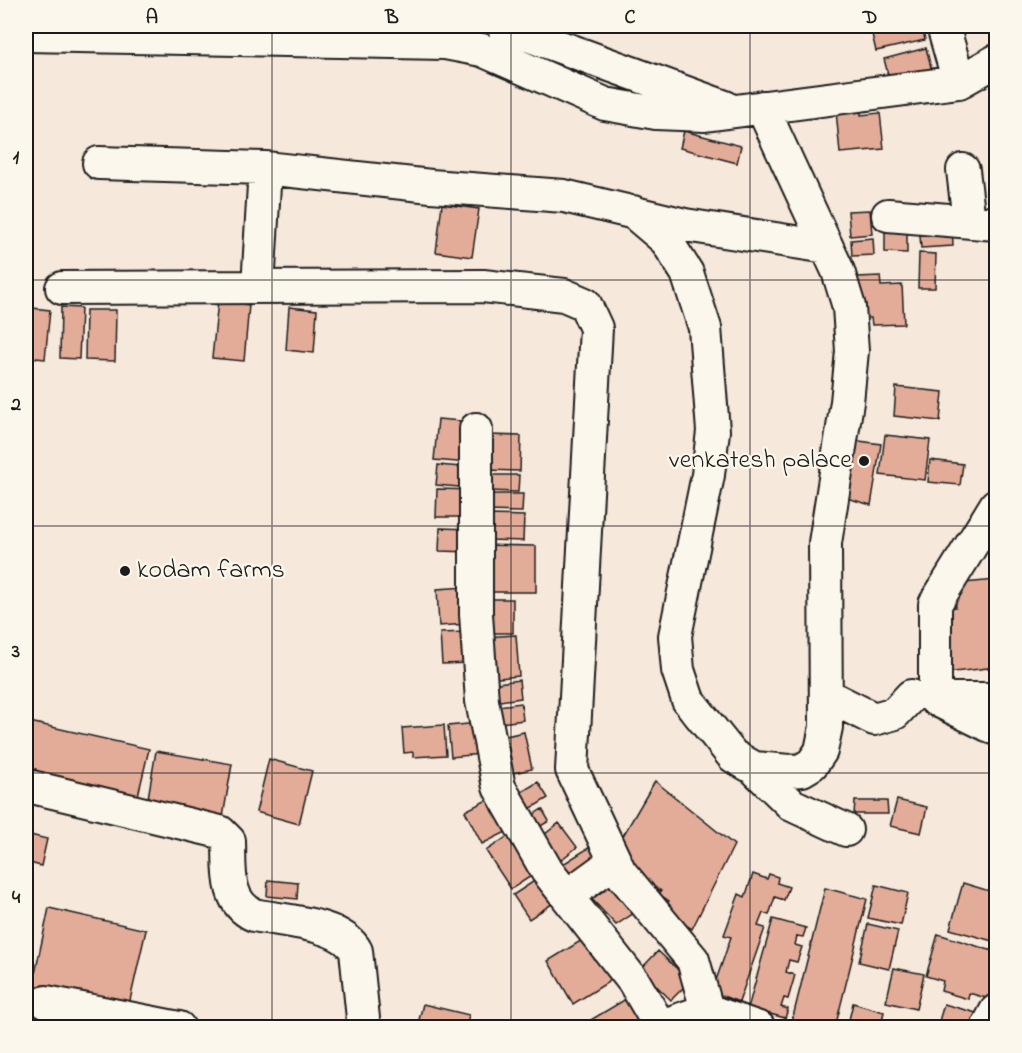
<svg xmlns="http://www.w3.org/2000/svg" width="1022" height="1053" font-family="'Indie Flower',sans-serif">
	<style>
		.building { fill: #e3ac98; stroke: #1c1c1c; stroke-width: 1.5 }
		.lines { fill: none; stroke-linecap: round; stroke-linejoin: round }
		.minor-casing { stroke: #1c1c1c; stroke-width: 36 }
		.minor { stroke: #fbf7ec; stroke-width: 32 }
		.grid { fill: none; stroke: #1c1c1c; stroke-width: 1.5; stroke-opacity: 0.55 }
		.poi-dot { fill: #1c1c1c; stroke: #fbf7ec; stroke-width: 2 }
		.labels { text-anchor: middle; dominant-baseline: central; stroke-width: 4.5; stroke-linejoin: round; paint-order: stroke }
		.poi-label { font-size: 26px; fill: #1c1c1c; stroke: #fbf7ec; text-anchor: end }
		.neatline { fill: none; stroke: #1c1c1c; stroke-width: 2 }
		.grid-label { font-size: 20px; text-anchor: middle; font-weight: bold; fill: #1c1c1c }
	</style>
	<rect width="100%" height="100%" fill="#f6e8db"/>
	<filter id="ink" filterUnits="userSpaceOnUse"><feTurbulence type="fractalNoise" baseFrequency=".0167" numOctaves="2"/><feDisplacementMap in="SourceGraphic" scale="12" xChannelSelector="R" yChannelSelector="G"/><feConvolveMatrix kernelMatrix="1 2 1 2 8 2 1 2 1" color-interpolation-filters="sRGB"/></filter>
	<g filter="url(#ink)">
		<path class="building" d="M870,26H922L925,40L876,51Z
			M926,48L932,71L890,82L884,59Z
			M861,108V115L880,113L884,149L840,153L836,111Z
			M684,131L741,146L737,163L680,148Z
			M442,204L479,209L472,257L436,252Z
			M870,210L872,234L850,236L848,211Z
			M952,222L953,246L921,248L919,224Z
			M885,230L907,231V253L885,252Z
			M873,238L874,255L852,256L851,240Z
			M919,253L936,254L935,288H918Z
			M880,276L881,286L902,285L904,324L872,325L871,318H859L857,277Z
			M218,301L249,305L244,361L212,358Z
			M61,307L81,308L79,359L60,358Z
			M289,307L317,310L314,353L286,350Z
			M32,308L50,310L45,359L26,357Z
			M86,310H116L115,361L85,360Z
			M896,387L943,392L940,421L894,416Z
			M438,419L472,422L469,463L434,460Z
			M489,435L521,436L520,471L488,470Z
			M885,435L930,440L925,480L880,475Z
			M852,440L881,444L871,505L843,497Z
			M930,460L963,464L960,485L928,482Z
			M438,465L473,468L471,488L436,485Z
			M490,475H519L518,492L489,491Z
			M437,489L475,490L474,517H436Z
			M488,494H523L522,512L487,511Z
			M489,515L524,516L523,541L488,540Z
			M440,528L472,529V552L439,551Z
			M480,545L536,546V592H479Z
			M996,580V667L946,673V609L956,607L953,584Z
			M466,587L467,624L439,626L437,589Z
			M481,599H513V633H481Z
			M469,632L471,663L442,664L440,633Z
			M516,635L519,676L488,679L485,637Z
			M519,680L521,698L493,702L491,684Z
			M521,703L523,720L494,724L492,707Z
			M30,722L149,749L136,804L33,780L36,769L26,767V740Z
			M478,723L481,754L451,757L448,726Z
			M444,725L446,755L413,757V752L404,753L402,728Z
			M524,732L532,769L504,775L497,738Z
			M156,751L232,764L222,823L146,810Z
			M269,759L312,771L299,824L256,812Z
			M655,781L734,845L692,929L673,917L675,914L665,907L669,901L659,894L661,891L640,878L643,873L626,859L629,854L617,846Z
			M538,782L548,798L520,815L510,799Z
			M493,797L510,830L482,844L465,811Z
			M897,800L927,807L921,833L890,826Z
			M855,801H887L888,814H854Z
			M542,809L549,821L531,832L524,821Z
			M559,823L577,847L557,863L539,839Z
			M26,834L47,839L41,866L26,862Z
			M511,834L536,873L511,889L486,851Z
			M590,847L603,867L574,887L560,866Z
			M753,874L767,879L769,874L778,877L777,883L789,887L784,900L775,897L769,915L763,913L758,926L765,928L739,1002L712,992L731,937L724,935L739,894L745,897Z
			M542,876L558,900L529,919L513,895Z
			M613,877L640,909L616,925L589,896Z
			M268,880L298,883L297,899L267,896Z
			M963,883L996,893V942L950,929Z
			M876,885L908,893L901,925L868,918Z
			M825,888L867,899L835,1028H819L792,1021Z
			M49,908L146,930L128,1009L32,988Z
			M773,919L806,928L803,937L797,936L795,945L802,947L797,962L789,960L786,972L795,975L788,999L784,998L781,1007L788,1009L785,1018L748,1008Z
			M868,924L898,931L889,969L859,962Z
			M938,934L996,952V1001L969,993L968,999L941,991L943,981L926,976Z
			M587,937L613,979L573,1004L548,961Z
			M658,951L690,981L671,1000L640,970Z
			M894,968L924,974L916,1009L886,1002Z
			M626,999L643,1027L593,1028L589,1021Z
			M853,1003L884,1012L880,1028L849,1020Z
			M423,1004L469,1015L466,1028H417Z
			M944,1004L980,1014L976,1028H937Z"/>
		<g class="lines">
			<g class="minor-casing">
				<path id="minor" d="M503,26L725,107
					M943,26L959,82L996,61
					M26,35L445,43L482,50L605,104L656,113L705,115L959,82
					M99,163L265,168L431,186L564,196L685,225L827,247
					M963,170L969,222
					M633,212L666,240L687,273L705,328L713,431L708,475L675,636L678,670L688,700L733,756L754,768L790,771L802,770L812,764L821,751L826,727L825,543L847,402L852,351L849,307L838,271L762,107
					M888,215L996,224
					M258,287L265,168
					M62,288L483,286L564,295L585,304L596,328L572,770L620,872L693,960L707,1010
					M476,429V614L482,701L499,787L547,871L634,982L661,1028
					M996,505L935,604V699L996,729
					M826,695L874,719L895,713L911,696
					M942,699H996
					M754,768L792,805L846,830
					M32,787L220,832L229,841C230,868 225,902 254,915C282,921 342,923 356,951L364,1028
					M567,896L615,861
					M46,1002L179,1028
					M661,1026L707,1010L759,1028
					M987,1028L996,1011"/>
			</g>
			<use href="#minor" class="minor"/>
		</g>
	</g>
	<path class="grid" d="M272,26V1028M511,26V1028M750,26V1028M26,280H996M26,526H996M26,773H996"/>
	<g class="poi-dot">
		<circle cx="864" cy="461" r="6"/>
		<circle cx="125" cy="571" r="6"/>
	</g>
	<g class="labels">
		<g class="poi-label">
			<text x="852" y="461">venkatesh palace</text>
			<text x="137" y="571" text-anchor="start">kodam farms</text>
		</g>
	</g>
	<rect width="1022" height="1053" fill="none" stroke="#fbf7ec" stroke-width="66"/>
	<rect x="33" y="33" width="956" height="987" class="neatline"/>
	<g class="grid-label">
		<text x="152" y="23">A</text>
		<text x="392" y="23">B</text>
		<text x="630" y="23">C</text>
		<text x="870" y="23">D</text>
		<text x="16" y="163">1</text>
		<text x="16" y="410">2</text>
		<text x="16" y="657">3</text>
		<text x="16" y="903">4</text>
	</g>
</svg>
